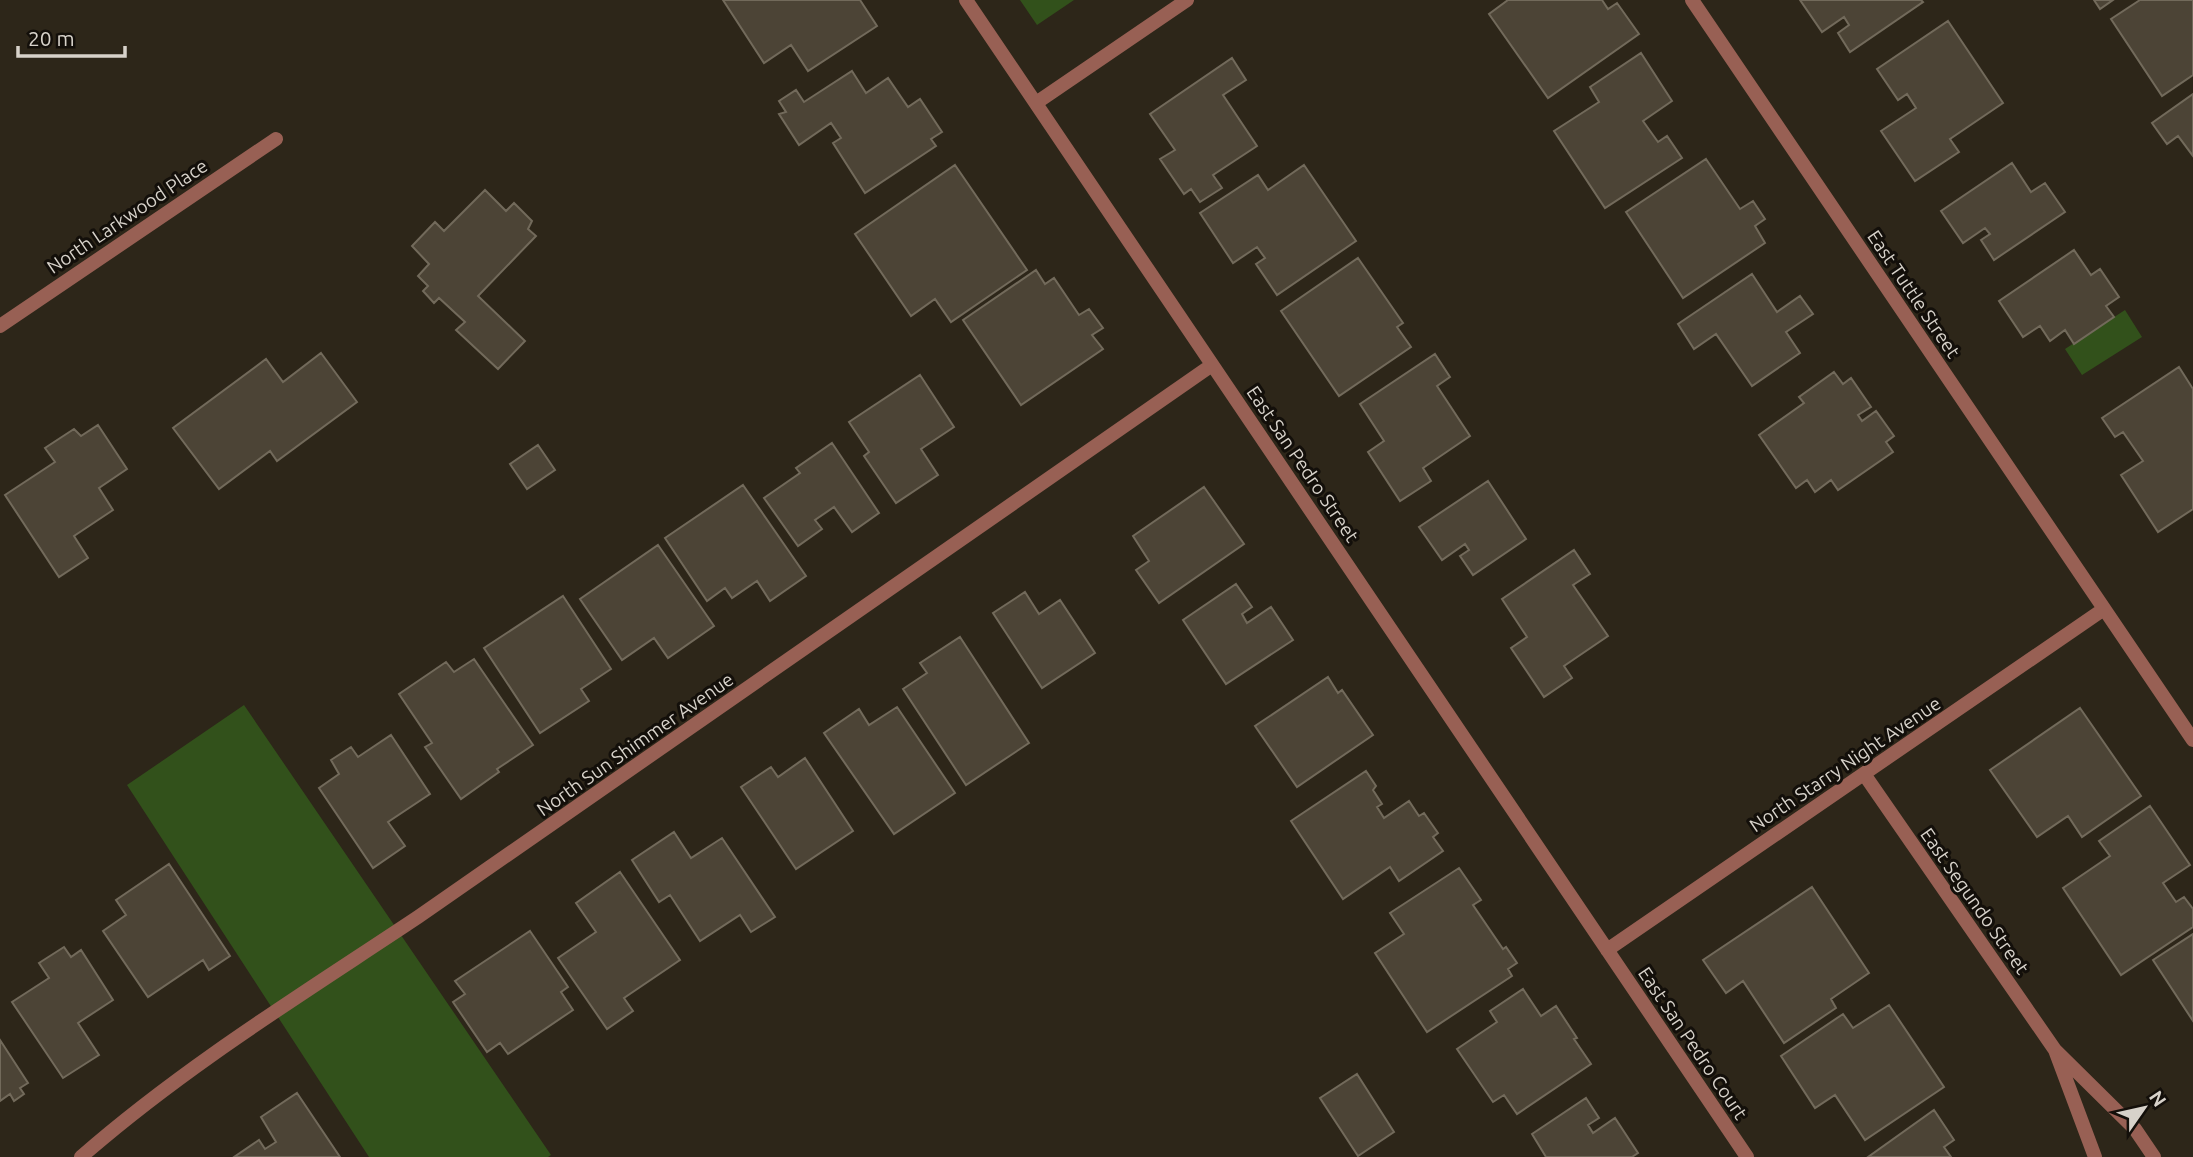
<svg xmlns="http://www.w3.org/2000/svg" width="2193" height="1157" font-family="Ubuntu,sans-serif">
	<style>
		.green { fill: #32511b }
		.building { fill: #4c4436; stroke: #726a5b; stroke-width: 2 }
		.lines { fill: none; stroke-linecap: round; stroke-linejoin: round }
		.minor { stroke: #986054; stroke-width: 14 }
		.labels { text-anchor: middle; dominant-baseline: central; stroke-width: 6; stroke-linejoin: round; paint-order: stroke }
		.street-label { font-size: 19px; fill: #d7d2ca; stroke: #130f0a }
	</style>
	<rect width="100%" height="100%" fill="#2d2619"/>
	<path class="green" d="M1020,0H1074L1037,25Z
		M2125,310L2142,337L2082,375L2065,349Z
		M244,705L551,1155L548,1157H369L127,785Z"/>
	<path class="building" d="M723,0H860L877,26L808,71L791,45L764,63Z
		M1508,0H1602L1608,9L1617,3L1639,34L1548,98L1489,14Z
		M1800,0H1921L1923,2L1850,52L1838,33L1849,25L1844,17L1822,32Z
		M2094,0H2113L2100,9Z
		M2140,0H2193V75L2162,96L2111,19Z
		M1948,21L2003,103L1950,139L1959,152L1915,181L1881,131L1916,108L1907,94L1898,100L1877,69Z
		M1641,53L1672,101L1643,121L1658,142L1667,136L1682,158L1605,208L1554,131L1599,102L1590,87Z
		M1232,58L1246,80L1223,95L1257,146L1213,175L1222,188L1200,202L1191,189L1184,194L1160,159L1175,150L1150,114Z
		M852,71L866,93L888,78L908,107L920,99L942,132L931,139L936,146L865,193L833,143L841,138L831,123L799,145L779,114L786,112L779,101L796,90L804,102Z
		M2193,94V156L2178,136L2167,144L2152,123Z
		M1706,159L1740,209L1753,201L1765,219L1755,226L1765,243L1683,298L1626,212Z
		M2012,163L2031,192L2045,183L2065,212L1994,260L1981,240L1990,234L1985,228L1963,243L1941,211Z
		M955,165L1027,270L951,322L935,299L911,316L855,234Z
		M1304,165L1356,241L1277,295L1256,264L1265,258L1257,247L1233,263L1200,213L1258,175L1268,190Z
		M485,190L506,211L514,203L532,221L528,229L536,236L478,296L525,341L498,369L456,330L465,322L439,298L434,303L423,291L428,286L418,276L429,264L412,246L435,222L444,231Z
		M2074,250L2091,275L2100,269L2119,297L2106,306L2114,317L2074,344L2065,330L2050,341L2040,326L2023,337L1999,301Z
		M1358,258L1403,323L1397,327L1411,347L1339,396L1281,311Z
		M1036,270L1045,284L1054,278L1079,315L1089,309L1103,328L1092,335L1103,349L1021,405L963,320Z
		M1752,274L1777,312L1800,296L1813,314L1786,332L1800,353L1752,386L1716,334L1694,349L1678,324Z
		M321,353L357,402L277,461L270,451L219,489L173,428L266,359L283,382Z
		M1435,354L1450,377L1437,386L1470,436L1423,468L1431,481L1400,501L1368,452L1384,441L1360,404Z
		M2179,367L2193,389V509L2158,532L2121,475L2143,461L2123,432L2115,437L2102,418Z
		M1834,372L1843,384L1851,378L1871,407L1858,415L1862,421L1876,411L1894,436L1886,442L1893,452L1838,490L1831,480L1815,492L1807,480L1796,488L1759,435L1804,403L1799,397Z
		M920,375L954,427L921,449L938,475L896,503L864,456L869,452L849,422Z
		M98,425L127,469L99,488L113,510L74,536L88,558L59,577L5,495L55,462L45,448L74,429L81,436Z
		M832,443L879,513L852,532L834,507L815,520L822,529L798,546L764,498L800,473L796,468Z
		M538,445L555,470L527,489L510,464Z
		M1488,481L1526,539L1473,575L1460,556L1469,550L1465,544L1442,560L1419,527Z
		M743,485L806,576L770,601L757,581L732,598L725,588L707,601L665,538Z
		M1204,487L1244,544L1159,603L1136,570L1149,561L1133,536Z
		M658,545L714,626L668,658L654,638L622,660L580,599Z
		M1574,550L1590,574L1573,585L1608,636L1564,666L1572,678L1544,697L1511,648L1527,637L1502,599Z
		M1236,584L1252,607L1242,614L1247,623L1271,607L1293,640L1226,684L1183,620Z
		M1025,592L1039,614L1060,600L1095,653L1042,688L993,613Z
		M563,596L611,669L581,689L589,701L540,733L484,648Z
		M960,637L1029,743L966,785L903,689L927,673L920,663Z
		M474,659L533,745L497,769L499,772L461,799L425,747L432,743L399,694L446,662L454,672Z
		M1328,677L1338,693L1342,690L1373,735L1297,787L1255,726Z
		M897,707L955,793L894,834L824,733L859,709L869,725Z
		M2080,708L2141,796L2082,837L2068,816L2037,837L1990,770Z
		M391,735L430,794L388,822L405,846L373,868L319,788L339,774L331,760L351,747L358,757Z
		M805,758L853,831L796,869L741,787L771,767L778,777Z
		M1366,771L1376,786L1373,790L1382,804L1377,807L1384,818L1409,801L1419,816L1424,813L1438,833L1433,837L1443,851L1399,881L1390,867L1343,899L1291,821Z
		M2150,806L2190,865L2163,883L2176,902L2184,897L2193,909V927L2121,975L2063,888L2110,856L2099,841Z
		M674,832L691,858L722,838L775,917L751,932L740,915L700,941L670,895L659,902L632,860Z
		M169,864L230,956L209,970L203,960L148,997L103,931L126,915L116,900Z
		M1459,868L1481,900L1473,905L1503,949L1506,947L1517,963L1508,969L1512,976L1427,1032L1375,953L1404,934L1390,913Z
		M620,872L680,960L624,998L633,1011L607,1029L558,958L596,932L576,903Z
		M1812,887L1869,973L1831,999L1836,1008L1784,1043L1743,981L1726,993L1703,960Z
		M530,931L568,987L561,992L573,1010L508,1054L500,1043L487,1052L453,1002L465,994L455,981Z
		M2193,934V1021L2153,960Z
		M64,947L71,957L81,950L113,1000L78,1023L99,1055L63,1078L12,1002L49,978L39,963Z
		M1523,989L1541,1016L1556,1006L1577,1038L1574,1039L1591,1064L1517,1114L1504,1095L1493,1102L1457,1049L1497,1022L1490,1011Z
		M1889,1005L1944,1087L1865,1140L1835,1095L1815,1108L1781,1056L1843,1014L1853,1028Z
		M0,1040L28,1083L20,1088L24,1094L14,1101L10,1094L0,1101Z
		M1357,1074L1394,1132L1358,1156L1320,1098Z
		M297,1093L340,1157H234L259,1140L265,1149L276,1142L261,1117Z
		M1586,1098L1599,1118L1588,1125L1593,1133L1615,1118L1638,1153L1632,1157H1546L1532,1134Z
		M1934,1110L1954,1140L1944,1147L1951,1157H1868Z"/>
	<g class="lines">
		<path class="minor" d="M966,0L1747,1157
			M1692,0L2193,740
			M1036,103L1187,0
			M0,326L276,139
			M1864,774L2055,1050
			M1607,950L2104,609
			M81,1157C185,1066 304,993 418,917L1212,365
			M2095,1157L2055,1050L2135,1129L2154,1157"/>
	</g>
	<g class="labels">
		<g class="street-label">
			<text transform="translate(127 216) rotate(-34)">North Larkwood Place</text>
			<text transform="translate(1914 294) rotate(56)">East Tuttle Street</text>
			<text transform="translate(1303 464) rotate(56)">East San Pedro Street</text>
			<text transform="translate(635 744) rotate(-35)">North Sun Shimmer Avenue</text>
			<text transform="translate(1845 764) rotate(-34)">North Starry Night Avenue</text>
			<text transform="translate(1975 901) rotate(55)">East Segundo Street</text>
			<text transform="translate(1693 1043) rotate(56)">East San Pedro Court</text>
		</g>
	</g>
	<g transform="translate(2144 1108) rotate(56)" stroke="#130f0a" stroke-width="5" paint-order="stroke">
	<path d="M0-5L12 26L0 18L-12 26Z" fill="#d7d2ca"/>
	<text y="-10" font-size="19" font-weight="bold" text-anchor="middle" fill="#d7d2ca">N</text>
	</g>
	<path d="M18 46v10h107v-10" fill="none" stroke="#d7d2ca" stroke-width="3.5"/>
	<text x="28" y="46" font-size="21" fill="#d7d2ca" stroke="#130f0a" stroke-width="5" paint-order="stroke">20 m</text>
</svg>
